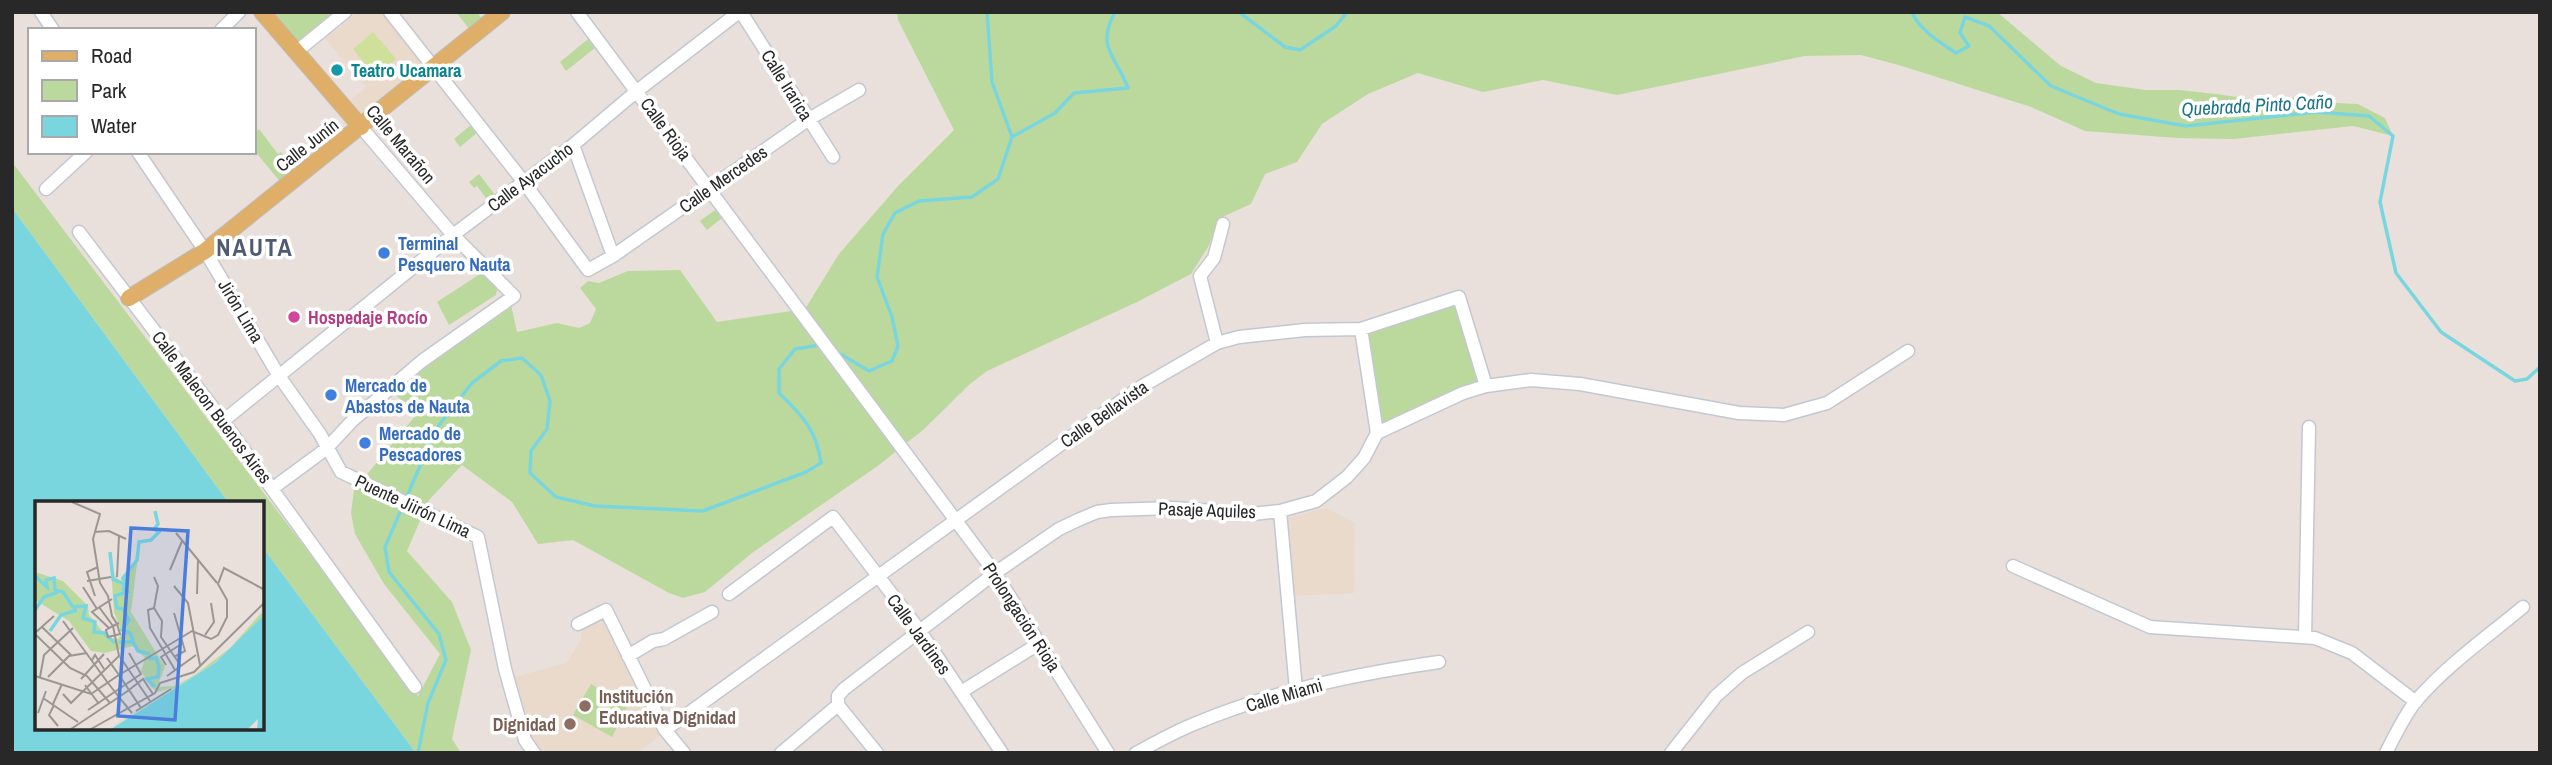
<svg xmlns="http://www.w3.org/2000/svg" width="2552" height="765" font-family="'Archivo Narrow',sans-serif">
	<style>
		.education { fill: #e9dacc }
		.green { fill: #bcd99d }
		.pitch { fill: #cee09a }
		.water { fill: #79d6df }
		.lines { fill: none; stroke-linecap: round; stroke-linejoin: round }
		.stream { stroke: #79d6df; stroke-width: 3.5 }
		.minor-casing { stroke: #c3c8d0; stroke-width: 15 }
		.major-casing { stroke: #bebebe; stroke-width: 18 }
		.minor { stroke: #fff; stroke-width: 12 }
		.major { stroke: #dfaf69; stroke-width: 16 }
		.culture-dot { fill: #0f9aa8; stroke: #fff; stroke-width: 2.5 }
		.shop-dot { fill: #3f7fe0; stroke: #fff; stroke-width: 2.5 }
		.hotel-dot { fill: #d1479c; stroke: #fff; stroke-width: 2.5 }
		.education-dot { fill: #8d6e63; stroke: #fff; stroke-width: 2.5 }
		.labels { text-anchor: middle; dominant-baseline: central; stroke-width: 7; stroke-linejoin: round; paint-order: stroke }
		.culture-label { font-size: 18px; font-weight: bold; fill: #0d838f; stroke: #fff; text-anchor: start }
		.street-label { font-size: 18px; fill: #282828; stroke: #fff }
		.shop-label { font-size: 18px; font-weight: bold; fill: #366cbe; stroke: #fff; text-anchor: start }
		.hotel-label { font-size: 18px; font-weight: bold; fill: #b23c85; stroke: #fff; text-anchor: start }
		.education-label { font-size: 18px; font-weight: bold; fill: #785e54; stroke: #fff; text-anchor: start }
		.water-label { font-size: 19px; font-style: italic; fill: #1c7587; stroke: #fff }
		.district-label { font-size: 24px; font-weight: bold; letter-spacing: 2px; fill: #4e5b73; stroke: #fff }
		.inset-river { fill: none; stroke: #79d6df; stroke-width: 3.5 }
		.inset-road { fill: none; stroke: #9c9693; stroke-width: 2 }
		.view { fill: #4b7edb; fill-opacity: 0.15; stroke: #4b7edb; stroke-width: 3.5 }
		.inset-edge { fill: none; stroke: #282828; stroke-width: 3.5 }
	</style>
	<rect width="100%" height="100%" fill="#e9e0db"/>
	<path class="education" d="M357,12H384L423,61V67L366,114H362L351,100L366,87L325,39Z
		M1326,508L1355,523L1354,593L1292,596L1287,518Z
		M604,615L662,734L637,753H541L531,737L515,677L566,663L581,640V626Z"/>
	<path class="green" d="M270,12H337L302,41L296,42Z
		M456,12H477L483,20L470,30Z
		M897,12H1997L2061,66L2096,83L2146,90H2179L2216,94L2266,101L2302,97L2317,102L2358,104L2385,118L2393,136L2353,126L2234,139L2177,138L2085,131L2031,107L1902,66L1861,55L1805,56L1617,95L1543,80L1483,92L1418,73L1368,94L1322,124L1297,162L1265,174L1251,204L1220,218L1208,247L1191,274L1137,302L987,371L970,384L923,430L879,465L752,553L705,592L683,598L669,593L573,540L538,544L512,502L462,465L429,500L407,551L452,602L471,650L452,739L461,753H416L263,548L262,503L228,502L12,208V162L418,696L440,654L384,584L355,534L351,513L354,490L416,415L393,392L414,373L511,305L517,332L557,323L579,328L590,323L596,309L580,288L588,281L599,283L628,271L680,270L717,322L805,309L839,254L898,186L954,130L898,20Z
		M588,39L595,48L566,71L560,62Z
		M472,124L478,132L460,147L454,139Z
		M259,129L278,154L281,152L297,171L282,184L254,150V134Z
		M479,174L496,196L489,202L477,186L474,188L469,182Z
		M715,210L722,218L707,230L700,221Z
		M483,272L497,289L496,295L449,325L437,302Z
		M1456,303L1480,381L1382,424L1367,331Z
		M591,684L627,707L612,737L573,715Z"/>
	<path class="pitch" d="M373,32L396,59L375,76L353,49Z"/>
	<path class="water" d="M12,208L228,502L37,503V728H262L263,548L416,753H12Z"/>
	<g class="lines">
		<path class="stream" d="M1239,12L1285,47L1300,50L1336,26L1347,12
			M1912,12C1919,30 1941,43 1956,53L1969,46L1960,33L1965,17L1989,26L2051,86L2119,114L2186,126L2316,112L2369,116L2393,136L2380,202L2396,273L2441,332L2515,381L2527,379L2540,367
			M1012,137L1055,113L1074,93L1128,88C1117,57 1095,48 1115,12
			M837,352L869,371L892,361L898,346L892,317L877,277L883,234L895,213L919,201L972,197L998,179L1012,137L992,82L987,12
			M418,753L428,703L446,660L439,634L389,572L385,547L436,429L472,383L501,361L522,358L541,375L550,401L547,429L531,451L530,473L556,497L595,506L703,511L806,472L821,463C817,431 802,415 779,393V369L795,349L820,345"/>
		<g class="minor-casing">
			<path id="minor" d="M41,12L53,30
				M390,12L523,181L588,270L613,256L809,119L859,90
				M577,12L995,573L1108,753
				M741,12L833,157
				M221,30L239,12
				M296,52L345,12
				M573,145L613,256
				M138,152L205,251L279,376L320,434L341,472L478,537L505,669L525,740L534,753
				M46,189L86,152
				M79,232L223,421L415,687
				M1361,329L1377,433
				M1217,343L1200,276L1214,258L1223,224
				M223,421L453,235L573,145L637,91L739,12
				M273,488L326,449L353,420L422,361L514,296L453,235L361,127
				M1280,511L1296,690
				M2013,566L2150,627L2315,638L2352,653L2416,702
				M729,594L833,517L920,631L1002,753
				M578,624L606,610L665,730L684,753
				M2305,637L2309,427
				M628,656L653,641L664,639L712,612
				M961,692L1040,643
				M838,705L877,753
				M665,730L1139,388L1217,343L1239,337L1305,330L1361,329L1459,297L1486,386
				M781,753L838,705V696L844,689L995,573L1059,529L1078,520L1097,512L1111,510L1173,508L1252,514L1280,511L1316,501L1347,477L1364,458L1377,433L1463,393L1486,386L1531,380L1580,384L1739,413L1784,415L1827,403L1908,351
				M1136,753C1155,743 1174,732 1194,724C1272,691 1356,674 1439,662
				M1671,753L1716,696L1742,673L1808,632
				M2386,753C2395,735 2404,716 2416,701C2447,665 2487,637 2523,607"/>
		</g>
		<g class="major-casing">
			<path id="major" d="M262,12L361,127
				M129,298L205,251L502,12"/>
		</g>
		<use href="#minor" class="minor"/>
		<use href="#major" class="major"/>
	</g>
	<circle class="culture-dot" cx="337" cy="70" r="7"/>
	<g class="shop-dot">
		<circle cx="384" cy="253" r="7"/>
		<circle cx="331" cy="395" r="7"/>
		<circle cx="365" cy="443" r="7"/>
	</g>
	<circle class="hotel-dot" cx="294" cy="317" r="7"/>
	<g class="education-dot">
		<circle cx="585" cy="706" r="7"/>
		<circle cx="570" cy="724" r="7"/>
	</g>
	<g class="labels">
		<g class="culture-label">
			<text x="351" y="70">Teatro Ucamara</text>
		</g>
		<g class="street-label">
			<text transform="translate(787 85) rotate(58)">Calle Irarica</text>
			<text transform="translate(666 129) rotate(54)">Calle Rioja</text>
			<text transform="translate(401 144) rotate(50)">Calle Marañon</text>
			<text transform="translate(307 145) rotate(-38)">Calle Junín</text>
			<text transform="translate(530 177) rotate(-37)">Calle Ayacucho</text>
			<text transform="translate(723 179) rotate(-35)">Calle Mercedes</text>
			<text transform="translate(241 311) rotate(59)">Jirón Lima</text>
			<text transform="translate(212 407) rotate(53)">Calle Malecon Buenos Aires</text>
			<text transform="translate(1104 414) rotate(-35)">Calle Bellavista</text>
			<text transform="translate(413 506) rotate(25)">Puente Jiirón Lima</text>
			<text transform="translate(1207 510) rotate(2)">Pasaje Aquiles</text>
			<text transform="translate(1022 617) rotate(57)">Prolongación Rioja</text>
			<text transform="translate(919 634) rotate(54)">Calle Jardines</text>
			<text transform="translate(1284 695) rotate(-16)">Calle Miami</text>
		</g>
		<g class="shop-label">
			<text x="398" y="243">Terminal<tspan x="398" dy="21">Pesquero Nauta</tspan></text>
			<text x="345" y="385">Mercado de<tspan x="345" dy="21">Abastos de Nauta</tspan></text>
			<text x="379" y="433">Mercado de<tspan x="379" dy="21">Pescadores</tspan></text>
		</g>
		<g class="hotel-label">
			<text x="308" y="317">Hospedaje Rocío</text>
		</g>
		<g class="education-label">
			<text x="599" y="696">Institución<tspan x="599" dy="21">Educativa Dignidad</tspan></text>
			<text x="556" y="724" text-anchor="end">Dignidad</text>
		</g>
		<g class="water-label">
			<text transform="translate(2257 105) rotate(-3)">Quebrada Pinto Caño</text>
		</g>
		<g class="district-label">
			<text x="255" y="247">NAUTA</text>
		</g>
	</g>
	<g transform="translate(35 501)">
		<rect width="229" height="229" fill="#e9e0db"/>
		<path d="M105,39L96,111L130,166L122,186L140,185L161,173L195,147L226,112L229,114L180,162L74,228L136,187L123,191L116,186L106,170L110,157L98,145L70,152L56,150L34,120L0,99V71L28,80L53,105L54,114L73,137L83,138L87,132L79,111L75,51L78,73L85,80L100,61Z" fill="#bcd99d"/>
		<path d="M229,114V228H222L223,218L213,228H76L180,162Z" fill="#79d6df"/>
		<path class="inset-river" d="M75,51L78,78L89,83M0,75L12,86L11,79L19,77L20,89L28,91L38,106L51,105L48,117L60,121L59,131L69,132L80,142M0,109L9,96L23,91M15,130L26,114L42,109M98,139L95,132L87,129L94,119L88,108L82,107L80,95L92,91L88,88L92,81L88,77L102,59L104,41L116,39L124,31L119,28L123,23L120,10M84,141H98L103,150L115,153M113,158L121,157L124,165L123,176L112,178L120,186M159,228L230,167"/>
		<path class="inset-road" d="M37,1L65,13L58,38L65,82L73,95L77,115L82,123L85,133L73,136L71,129L78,125L84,122M59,31L74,30L91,38M141,32L182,82M135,69L147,40M82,76L84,35M119,76L123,85L119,107L127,120L126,136L146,165M52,80L76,76M139,85L153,102L165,164M48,86L62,108M162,93L163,59M60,95L52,71L63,66M119,107L113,109L115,127L140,169M139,112L150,150L139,156M28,120L73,182M7,126L36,154M74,127L57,111L77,98M0,132L19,115M0,133L35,167L52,175L75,202M170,134L179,121L176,102M85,156L115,200M72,157L84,174L157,130L176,138L183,134L192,116V99L183,83L189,67L230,89M57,159L60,154L69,168M131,164L126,156L148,142M0,175L56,193L84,174L106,207M132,175L161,154M5,176L9,154L38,127M13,176L34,155L52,152M46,178L69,153M73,182L84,196L94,189M50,184L64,203M94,189L108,178L118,193M28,193L36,202L84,155L78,125L64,106M8,197L43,221M18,203L27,183M19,204L14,214L23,225M53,209L106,173L94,152M101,210L136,188M3,212L11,190M36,228L84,196L97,212M56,228L120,192L125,182L159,171L230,101"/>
		<path class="view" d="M96,27L153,30L140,219L83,215Z"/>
		<rect width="229" height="229" class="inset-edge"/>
	</g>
	<rect width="2552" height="765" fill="none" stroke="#282828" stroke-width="28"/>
	<rect x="28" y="28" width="228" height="126" fill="#ffffff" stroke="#a9a9a9" stroke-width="2"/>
	<rect x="42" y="51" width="35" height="10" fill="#dfaf69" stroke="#a9a9a9" stroke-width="2"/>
	<text x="91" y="63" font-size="21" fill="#282828">Road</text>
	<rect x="42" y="80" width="35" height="21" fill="#bcd99d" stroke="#a9a9a9" stroke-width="2"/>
	<text x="91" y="98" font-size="21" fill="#282828">Park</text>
	<rect x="42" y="116" width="35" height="21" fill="#79d6df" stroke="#a9a9a9" stroke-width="2"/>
	<text x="91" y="133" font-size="21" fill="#282828">Water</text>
</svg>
